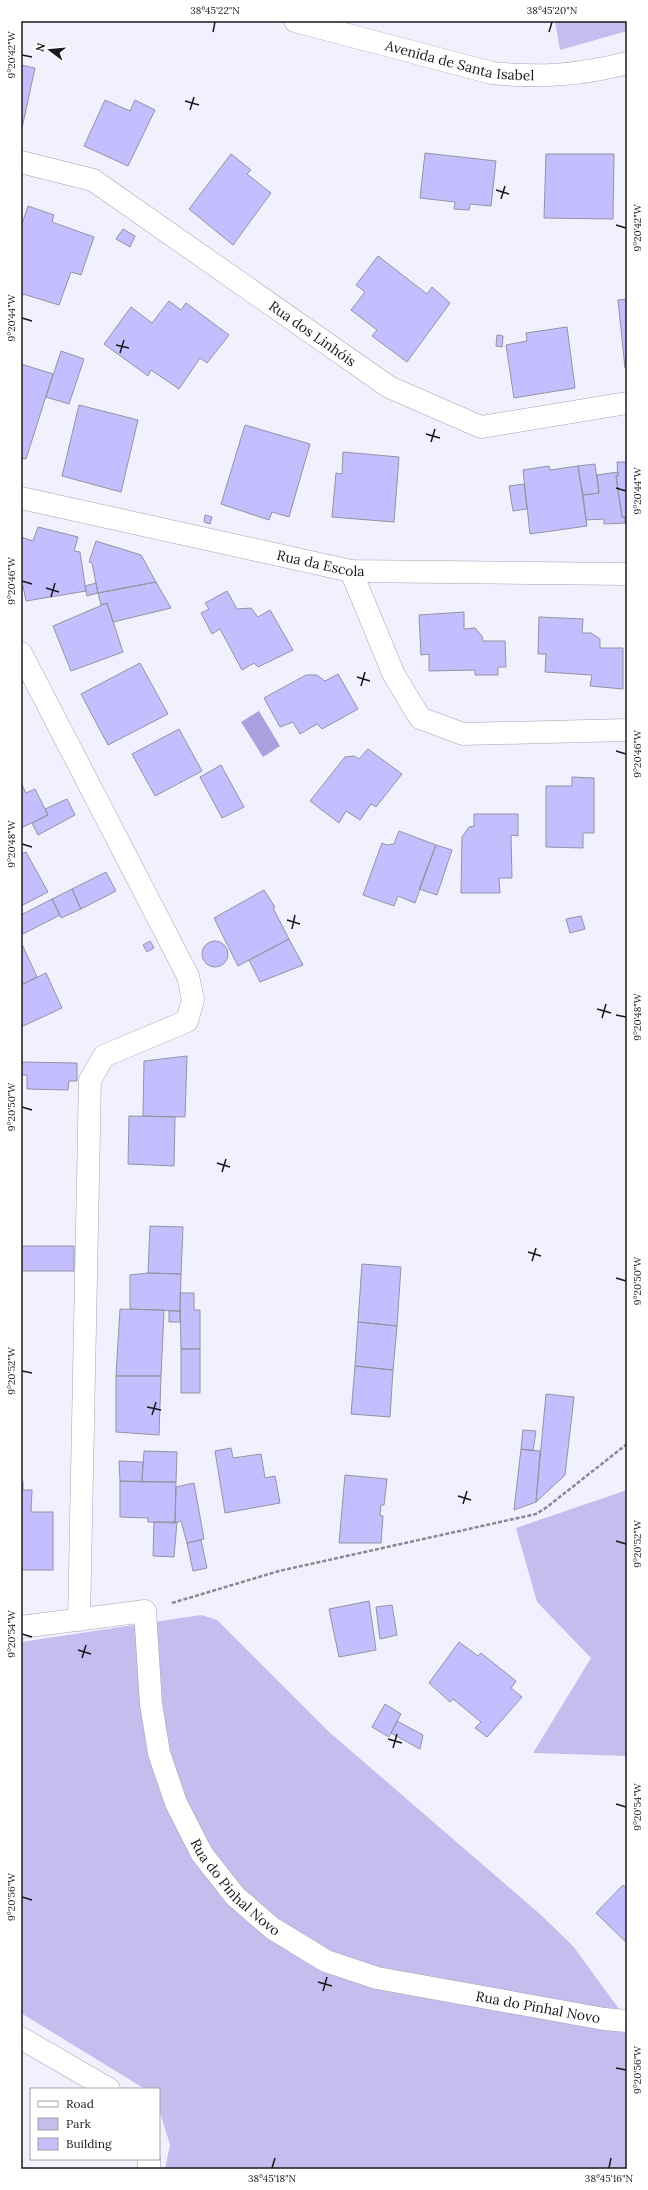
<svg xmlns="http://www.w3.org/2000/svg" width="648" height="2190" font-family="Lora,serif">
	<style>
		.green { fill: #c3beed }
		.water { fill: #a8a0df }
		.building { fill: #c5befe; stroke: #9493a1 }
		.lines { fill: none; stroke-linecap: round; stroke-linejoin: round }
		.minor-casing { stroke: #a5a4b2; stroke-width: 23 }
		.tertiary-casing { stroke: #a5a4b2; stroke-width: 23 }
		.path { stroke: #898892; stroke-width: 2.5; stroke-dasharray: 4 2; stroke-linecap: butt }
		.minor { stroke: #fff; stroke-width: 22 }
		.tertiary { stroke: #fff; stroke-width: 22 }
		.ticks { fill: none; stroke: #19181d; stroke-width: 1.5 }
		.labels { text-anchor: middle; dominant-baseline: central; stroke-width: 3; stroke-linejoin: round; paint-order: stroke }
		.street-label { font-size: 14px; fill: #19181d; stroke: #fff }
		.neatline { fill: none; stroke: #19181d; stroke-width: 1.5 }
		.ticks-label { font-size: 10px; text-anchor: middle; fill: #19181d }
	</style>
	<rect width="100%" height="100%" fill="#f1f0fe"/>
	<path class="green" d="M555,21H627V31L560,50Z
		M627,1490V1756L533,1753L591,1658L537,1602L516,1528Z
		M201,1615L217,1620L328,1731L541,1915L573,1946L627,2020V2169H165L170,2145L159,2109V2089H145L21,2013V1642Z"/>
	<path class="water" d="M259,711L280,746L263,757L241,722Z"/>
	<path class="building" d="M21,65L35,68L22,128H21Z
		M105,100L130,111L135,100L155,110L128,166L84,146Z
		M425,153L496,161L491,206L470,204L469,210L454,209L455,202L420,198Z
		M231,154L251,170L247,174L271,193L233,245L189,209Z
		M546,154H614L613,219L544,218Z
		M28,206L54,215L52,222L94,237L81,275L71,272L59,305L23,294L21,300V227Z
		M123,229L135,236L130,247L116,239Z
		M378,256L427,294L432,287L450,303L407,362L372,336L377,330L351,310L365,292L356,285Z
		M627,299V368H625L618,300Z
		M169,301L181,310L186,303L229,335L207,363L200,358L179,389L151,370L148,376L104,344L131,307L152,323Z
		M567,327L575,388L514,398L506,345L527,341L526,333Z
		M497,335L503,336L502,347L496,346Z
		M61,351L84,359L69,404L46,397Z
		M21,364L53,374L26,459L21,458Z
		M79,405L138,420L121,492L62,476Z
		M245,425L310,444L289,517L272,512L269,520L221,504Z
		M343,452L399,457L394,522L332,517L336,473L342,474Z
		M617,462H627V530L625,517H622L616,476H618Z
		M595,464L599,493L583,495L578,466Z
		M549,466L550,470L578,466L587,526L530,534L523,470Z
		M618,472V476H616L622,517H625V523L604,524V519L586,520L583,495L599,493L597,475Z
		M524,484L527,509L513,511L509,486Z
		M205,515L212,517L210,524L204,522Z
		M38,527L78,537L74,551L80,552L86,591L26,601L23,586L21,587V537L33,541Z
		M96,541L141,555L156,582L98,593L92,563L89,562Z
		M156,582L171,608L113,622L107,603L101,605L98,593Z
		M96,583L98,593L87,596L85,586Z
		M227,591L237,609L251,608L258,617L270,610L293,650L258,667L254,663L242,670L220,629L212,634L201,613L209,609L205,603Z
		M107,603L123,652L71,671L53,626Z
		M464,612V629L475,628L482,636L483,641H505L506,667H498V675H475V670L429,671V654L421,655L419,615Z
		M539,617L583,619L582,633H591L600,639V648H623V689L590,686L592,675L545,672L546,654H538Z
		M140,663L168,714L108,745L81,694Z
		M338,674L358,709L322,729L317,724L300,734L293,722L280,727L264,698L306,675H317L325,681Z
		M179,729L202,771L155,796L132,754Z
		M368,749L402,774L376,807L371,804L360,820L346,811L339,823L310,801L345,757L354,756L359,759Z
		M221,765L244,807L222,818L200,777Z
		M572,777L594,778V833H583V848L546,847V786H572Z
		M21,783L26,793L35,789L48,815L21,828Z
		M67,799L75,815L38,835L32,823L48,815L45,809Z
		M474,814H518V836L511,835L512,878H499L500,893H461L462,837L469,827L474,826Z
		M399,831L436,845L415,903L398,896L394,906L363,895L382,843L387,845L394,844Z
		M436,845L452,850L437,895L419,889Z
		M26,852L48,892L21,906V854Z
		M106,872L116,891L81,909L72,889Z
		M72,889L81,909L61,918L52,899Z
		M264,890L275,907L273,908L289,939L238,966L214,918Z
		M52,899L60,915L21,935V915Z
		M581,916L585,929L570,933L566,919Z
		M289,939L303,965L260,982L249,960Z
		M150,941L154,948L147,952L143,945Z
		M202 954a13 13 0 1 1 26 0a13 13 0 1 1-26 0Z
		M21,942L37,977L21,985Z
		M46,973L62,1008L21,1027V985Z
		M187,1056L185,1117L143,1116L144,1061Z
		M21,1062L77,1063V1081H69L68,1090L27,1089V1075H21Z
		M129,1116L175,1117L174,1166L128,1164Z
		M150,1226L183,1227L181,1274L148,1273Z
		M21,1246H74V1271H21Z
		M362,1264L401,1267L397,1326L358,1322Z
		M148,1273L181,1274L180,1311L130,1309V1275Z
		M180,1293H194V1310H200V1349H181Z
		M120,1309L164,1310L161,1376H116Z
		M169,1311H180V1322H169Z
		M358,1322L397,1326L393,1370L355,1366Z
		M181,1349H200V1393H181Z
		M355,1366L393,1370L390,1417L351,1414Z
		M116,1376H161L159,1435L116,1432Z
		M546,1394L574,1397L565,1475L536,1502Z
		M523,1430L536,1431L533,1451L521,1449Z
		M231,1448L233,1458L261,1454L265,1478L275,1476L280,1503L225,1513L215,1451Z
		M521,1449L540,1451L536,1502L514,1510Z
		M144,1451L177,1452L176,1482H142Z
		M119,1461L143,1462L142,1482L120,1481Z
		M345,1475L387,1479L384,1505H381L380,1515L383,1516L381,1543H339Z
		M21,1481H23V1490H32L31,1512H53V1570H21Z
		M120,1481L176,1482L175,1523L148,1522V1518L120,1517Z
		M194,1483L204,1539L187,1543L181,1521L175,1523L176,1487Z
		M154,1522H177L174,1557L153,1556Z
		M201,1540L207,1568L193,1571L187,1543Z
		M369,1601L376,1650L339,1657L329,1609Z
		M392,1605L397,1635L380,1639L376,1607Z
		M459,1642L478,1656L481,1653L516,1681L511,1688L522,1697L487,1737L475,1728L481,1722L453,1699L450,1702L429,1683Z
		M385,1704L401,1714L389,1737L372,1727Z
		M397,1721L423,1735L420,1749L391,1733Z
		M623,1885L627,1889V1943L596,1913Z"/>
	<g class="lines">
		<g class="minor-casing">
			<g id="minor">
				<path id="s1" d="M21,162L93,180L389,387L481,427L627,403"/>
				<path id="s2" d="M21,498L351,571L627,574"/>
				<path d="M351,571L394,675L420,718L463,734L627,730"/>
				<path d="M21,653L188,976L193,1000L187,1021L104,1056L90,1080L79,1620"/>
				<path id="s3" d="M21,1627L145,1611L151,1704L159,1753L176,1803L202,1854L235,1896L272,1928L326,1961L377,1978L604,2019L627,2021"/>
				<path d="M21,2038L109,2089"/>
				<path d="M149,2159V2169"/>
			</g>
		</g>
		<g class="tertiary-casing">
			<g id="tertiary">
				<path id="s4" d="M295,21L492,73C540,78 581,75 627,63"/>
			</g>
		</g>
		<path class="path" d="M172,1603L279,1571L536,1514L547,1507L627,1444"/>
		<use href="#minor" class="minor"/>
		<use href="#tertiary" class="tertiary"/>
	</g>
	<path class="ticks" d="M213,32L215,22M549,32L552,22M22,55L32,57M185,101L199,105M190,110L194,97M496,190L509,194M501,199L505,186M616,225L626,228M22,318L32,321M116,345L129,348M120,353L124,340M426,434L440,438M431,442L435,429M616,488L626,491M22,581L32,584M46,588L59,592M51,597L55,583M357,677L370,681M361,686L365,672M616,751L626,754M22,844L32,847M287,920L300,924M292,929L295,915M597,1009L611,1013M616,1015L626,1017M602,1018L606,1004M22,1107L32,1110M217,1163L230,1167M222,1172L226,1159M528,1252L541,1256M532,1261L536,1248M616,1278L626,1281M22,1371L32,1373M147,1407L161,1410M152,1415L156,1402M458,1496L471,1500M463,1504L467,1491M616,1541L626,1544M22,1634L32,1637M78,1650L91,1654M82,1658L86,1645M388,1739L402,1743M393,1748L397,1734M616,1804L626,1807M22,1897L32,1900M318,1982L332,1986M323,1991L327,1977M616,2068L626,2070M272,2168L275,2158M609,2168L611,2158"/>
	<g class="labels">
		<g class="street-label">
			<text stroke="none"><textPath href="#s4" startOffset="170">Avenida de Santa Isabel</textPath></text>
			<text stroke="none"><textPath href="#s1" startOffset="342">Rua dos Linhóis</textPath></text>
			<text stroke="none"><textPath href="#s2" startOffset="307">Rua da Escola</textPath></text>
			<text stroke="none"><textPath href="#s3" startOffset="425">Rua do Pinhal Novo</textPath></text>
			<text stroke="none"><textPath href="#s3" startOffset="761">Rua do Pinhal Novo</textPath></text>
		</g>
	</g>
	<rect width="648" height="2190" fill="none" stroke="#ffffff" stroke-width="44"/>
	<rect x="30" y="2088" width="130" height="72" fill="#ffffff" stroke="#a3a3a5"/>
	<rect x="38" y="2101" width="20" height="6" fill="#ffffff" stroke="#a3a3a5"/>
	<text x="66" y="2108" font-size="12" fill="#19181d">Road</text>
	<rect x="38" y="2118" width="20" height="12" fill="#c3beed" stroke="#a3a3a5"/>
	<text x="66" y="2128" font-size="12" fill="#19181d">Park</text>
	<rect x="38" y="2138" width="20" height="12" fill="#c5befe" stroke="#a3a3a5"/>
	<text x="66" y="2148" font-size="12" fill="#19181d">Building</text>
	<g transform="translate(50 50) rotate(286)" stroke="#ffffff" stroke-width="3" paint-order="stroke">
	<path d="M0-3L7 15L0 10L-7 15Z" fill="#19181d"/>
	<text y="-6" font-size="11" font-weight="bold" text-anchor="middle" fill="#19181d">N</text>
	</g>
	<rect x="22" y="22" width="604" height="2146" class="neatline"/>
	<g class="ticks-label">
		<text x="215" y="14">38°45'22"N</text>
		<text x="552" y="14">38°45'20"N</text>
		<text transform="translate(11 55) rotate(-90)" y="4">9°20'42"W</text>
		<text transform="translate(637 228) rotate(-90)" y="4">9°20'42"W</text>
		<text transform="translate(11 318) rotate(-90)" y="4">9°20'44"W</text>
		<text transform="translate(637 491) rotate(-90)" y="4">9°20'44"W</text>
		<text transform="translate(11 581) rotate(-90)" y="4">9°20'46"W</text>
		<text transform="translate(637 754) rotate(-90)" y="4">9°20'46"W</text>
		<text transform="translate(11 844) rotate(-90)" y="4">9°20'48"W</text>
		<text transform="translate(637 1017) rotate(-90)" y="4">9°20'48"W</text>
		<text transform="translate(11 1107) rotate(-90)" y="4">9°20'50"W</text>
		<text transform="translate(637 1281) rotate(-90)" y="4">9°20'50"W</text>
		<text transform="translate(11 1371) rotate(-90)" y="4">9°20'52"W</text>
		<text transform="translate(637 1544) rotate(-90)" y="4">9°20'52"W</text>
		<text transform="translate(11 1634) rotate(-90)" y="4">9°20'54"W</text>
		<text transform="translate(637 1807) rotate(-90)" y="4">9°20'54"W</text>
		<text transform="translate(11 1897) rotate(-90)" y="4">9°20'56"W</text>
		<text transform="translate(637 2070) rotate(-90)" y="4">9°20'56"W</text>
		<text x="272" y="2182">38°45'18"N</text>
		<text x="609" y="2182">38°45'16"N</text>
	</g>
</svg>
